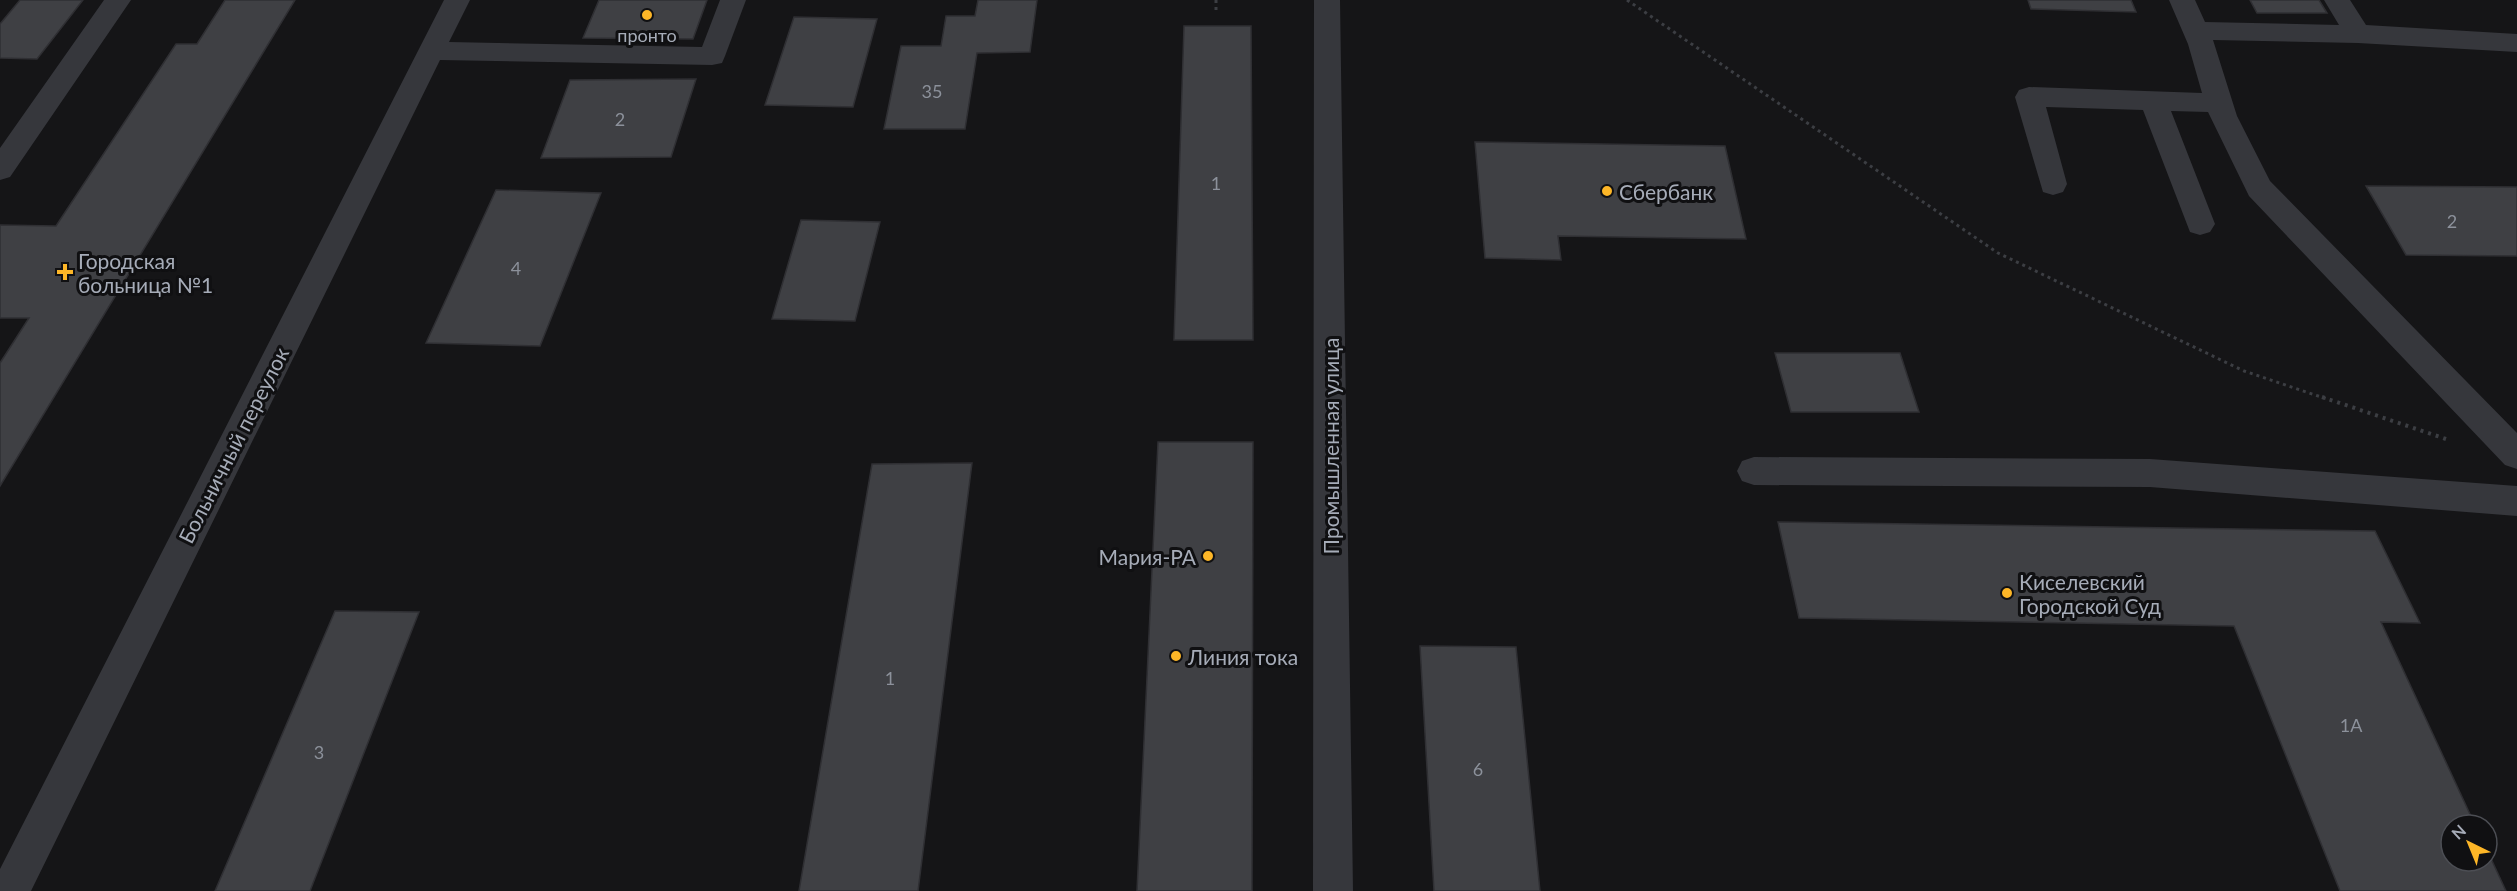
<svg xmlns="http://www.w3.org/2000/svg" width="2517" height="891" font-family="Lato,sans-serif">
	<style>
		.building { fill: #3f4044; stroke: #2f2f33; stroke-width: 1.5 }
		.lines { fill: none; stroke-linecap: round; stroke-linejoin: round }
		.path-far1 { stroke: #3c3e43; stroke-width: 3; stroke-dasharray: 3 4; stroke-linecap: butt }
		.path { stroke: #3c3e43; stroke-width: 4; stroke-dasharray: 3 5; stroke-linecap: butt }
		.minor { fill: #36373c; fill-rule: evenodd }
		.poi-dot { fill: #fdb627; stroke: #101012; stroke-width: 2 }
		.labels { text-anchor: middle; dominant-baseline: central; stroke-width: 6; stroke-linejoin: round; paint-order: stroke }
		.far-poi-label { font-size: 18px; fill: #a6acb8; stroke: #101012 }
		.number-label { font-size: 18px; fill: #8c919b }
		.poi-label { font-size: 21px; fill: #a6acb8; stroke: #101012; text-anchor: start }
		.street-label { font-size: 21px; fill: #a6acb8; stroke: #101012 }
	</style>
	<rect width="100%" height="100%" fill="#151517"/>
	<path class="building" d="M20,0H83L37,59L0,58V24Z
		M225,0H295L0,486V363L29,318H0V225L56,226L176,44H197Z
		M599,0H707L693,39L583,38Z
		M978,0H1037L1030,52L977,53L965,129H884L901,46H941L946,16H975Z
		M2028,0H2131L2136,12L2031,9Z
		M2250,0H2319L2327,13H2257Z
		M794,17L877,19L853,107L765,105Z
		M1184,26H1251L1253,340H1174Z
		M696,79L671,157L541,158L570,80Z
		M1475,142L1725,146L1746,239L1558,236L1561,260L1485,258Z
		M2366,186L2517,187V256L2406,255Z
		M496,190L601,193L540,346L426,343Z
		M801,220L880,222L855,321L772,319Z
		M1775,353H1900L1919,412H1791Z
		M1158,442H1253L1252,891H1137Z
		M972,463L918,891H799L872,464Z
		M1778,522L2375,531L2420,623L2381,622L2475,825H2451V861H2487V850L2506,891H2340L2234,626L1799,618Z
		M335,611L419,612L310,891H215Z
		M1420,646L1516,647L1540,891H1434Z"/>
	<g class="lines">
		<path class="path-far1" d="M1216,0V12
			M1627,0L1998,253L2244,371L2327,399"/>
		<path class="path" d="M2322,397L2446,439"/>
		<path class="minor" d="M104,0H131L10,177L0,180V148Z
			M444,0H470L449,42L702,47L720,0H746L725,56L722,63L712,65L440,60L31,891H0V869Z
			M1314,0H1340L1353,891H1313Z
			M2169,0H2195L2205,22L2339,25L2324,0H2350L2366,25L2517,34V52L2358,43L2213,40L2237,116L2270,181L2517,433V469L2505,465L2249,196L2208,112L2171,111L2215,224L2210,232L2200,235L2190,232L2143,110L2046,107L2067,184L2063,192L2053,195L2043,192L2015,97L2019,90L2029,87L2202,93L2188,44Z
			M1754,457L2150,459L2517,486V516L2150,487L1754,485L1742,481L1737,471L1742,461Z"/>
	</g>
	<g class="poi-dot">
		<circle cx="647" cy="15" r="6"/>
		<circle cx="1607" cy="191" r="6"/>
		<path d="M62 263h6v6h6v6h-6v6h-6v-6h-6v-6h6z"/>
		<circle cx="1208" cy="556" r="6"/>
		<circle cx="2007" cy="593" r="6"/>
		<circle cx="1176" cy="656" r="6"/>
	</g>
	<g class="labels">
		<g class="far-poi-label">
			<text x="647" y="35">пронто</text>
		</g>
		<g class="number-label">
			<text x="932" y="91">35</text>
			<text x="620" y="119">2</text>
			<text x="1216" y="183">1</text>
			<text x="2452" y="221">2</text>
			<text x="516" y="268">4</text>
			<text x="890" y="678">1</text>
			<text x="2351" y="725">1А</text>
			<text x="319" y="752">3</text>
			<text x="1478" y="769">6</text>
		</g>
		<g class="poi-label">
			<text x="1619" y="191">Сбербанк</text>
			<text x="78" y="260">Городская<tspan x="78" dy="24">больница №1</tspan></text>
			<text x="1196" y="556" text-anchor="end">Мария-РА</text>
			<text x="2019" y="581">Киселевский<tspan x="2019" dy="24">Городской Суд</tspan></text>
			<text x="1188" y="656">Линия тока</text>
		</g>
		<g class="street-label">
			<text transform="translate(233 445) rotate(-63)">Больничный переулок</text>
			<text transform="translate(1330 446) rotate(-90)">Промышленная улица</text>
		</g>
	</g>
	<g transform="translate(2469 843) rotate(317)"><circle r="28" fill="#101012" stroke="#4c4e54" stroke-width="1.5"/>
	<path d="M0-4.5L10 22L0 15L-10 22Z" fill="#fdb627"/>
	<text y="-9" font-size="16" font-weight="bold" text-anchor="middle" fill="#a6acb8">N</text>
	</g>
</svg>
